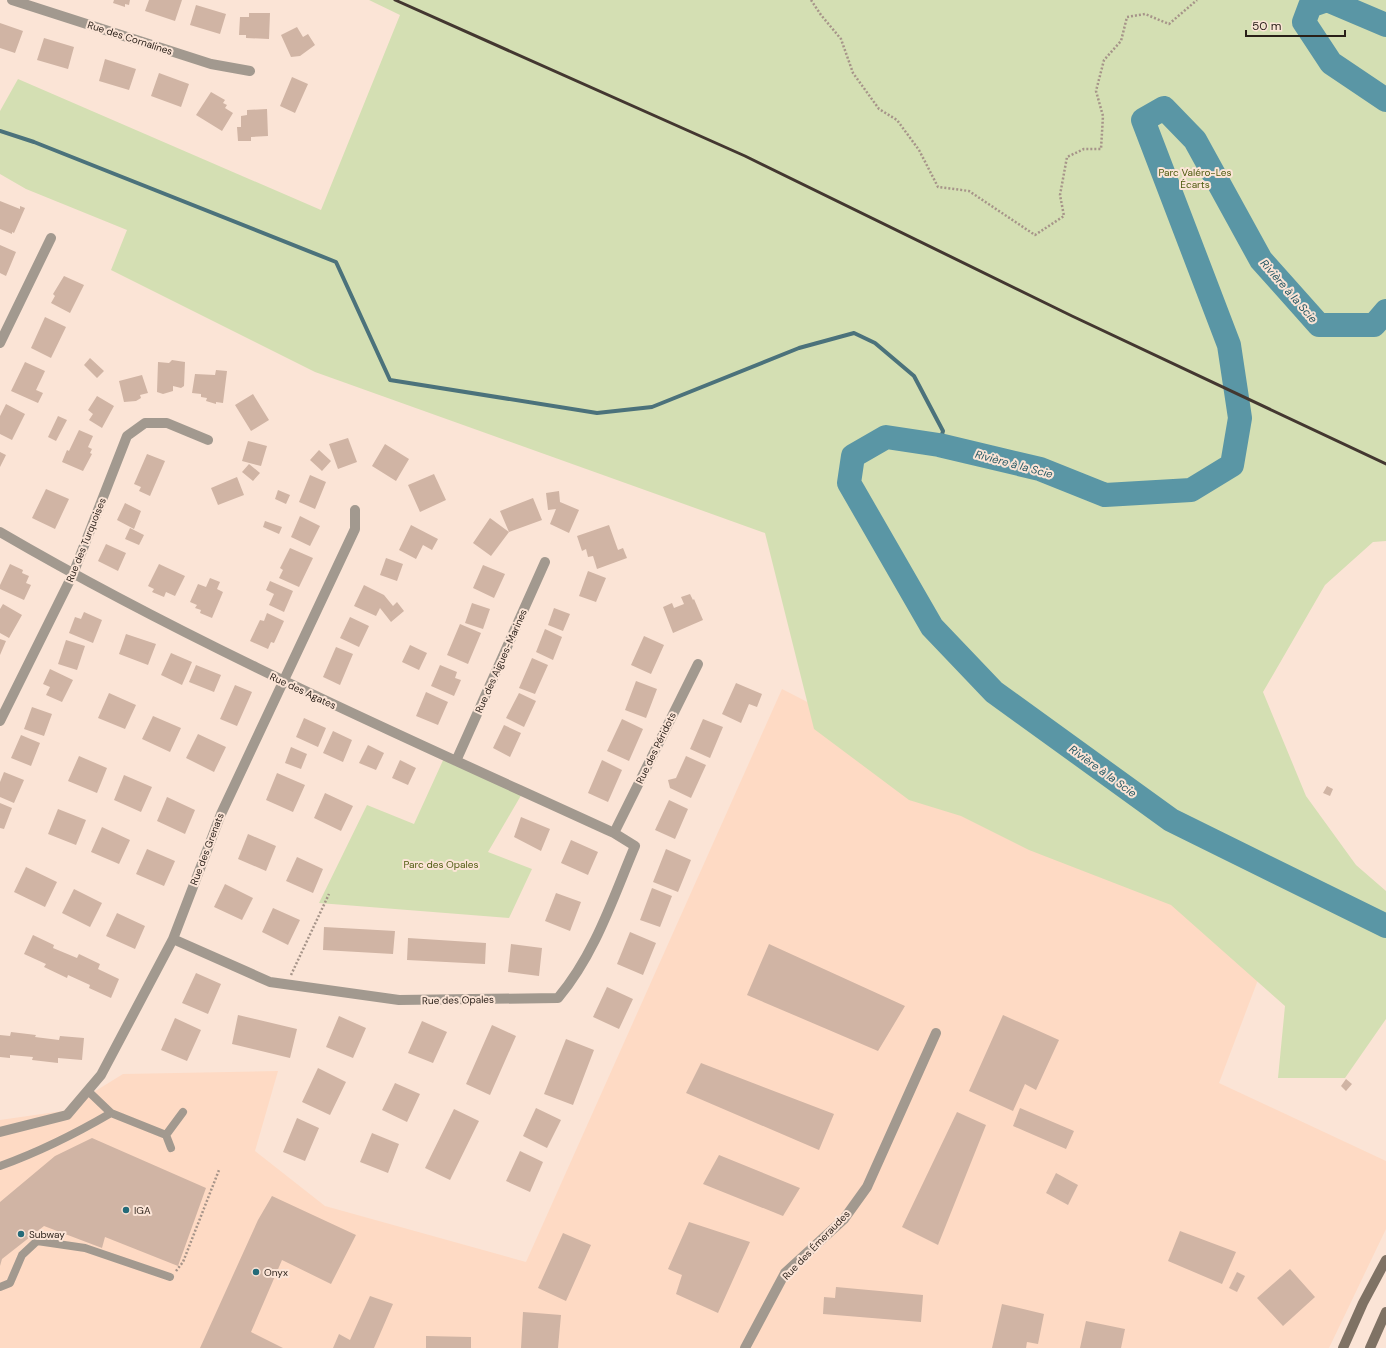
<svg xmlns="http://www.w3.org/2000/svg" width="1386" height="1348" font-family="'DM Sans',sans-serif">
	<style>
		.built { fill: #fedac4 }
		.green { fill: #d4dfb3 }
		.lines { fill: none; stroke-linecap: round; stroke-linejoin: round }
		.stream { stroke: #4b727b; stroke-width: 4 }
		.river { stroke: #5a96a5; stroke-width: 24 }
		.building { fill: #d0b4a4 }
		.path { stroke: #a69489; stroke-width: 2.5; stroke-dasharray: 2 2; stroke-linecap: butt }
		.lane { stroke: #a2998f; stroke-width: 8 }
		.street { stroke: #a2998f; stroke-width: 10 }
		.secondary { stroke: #7f7264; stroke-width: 10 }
		.rail { stroke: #433730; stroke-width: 3 }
		.poi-dot { fill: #246b79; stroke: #fbe4d6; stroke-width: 1.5 }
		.labels { text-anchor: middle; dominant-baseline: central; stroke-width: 4; stroke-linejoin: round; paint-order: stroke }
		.street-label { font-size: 10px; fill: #291f18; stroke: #fbe4d6 }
		.park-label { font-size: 10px; fill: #4f5b10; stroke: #fbe4d6 }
		.poi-label { font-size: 10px; fill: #291f18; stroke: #fbe4d6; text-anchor: start }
		.water-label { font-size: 11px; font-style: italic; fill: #245763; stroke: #fbe4d6 }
	</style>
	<rect width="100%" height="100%" fill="#fbe4d6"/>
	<path class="built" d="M782,689L1094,849L1270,948L1219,1083L1386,1161V1229L1329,1348H0V1120L63,1111L123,1074L278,1071L255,1151L325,1206L526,1262Z"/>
	<path class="green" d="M369,0H1386V541L1373,542L1325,585L1263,692L1306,796L1356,865L1386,891V1019L1345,1078H1278L1285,1006L1171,905L1029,850L961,816L909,800L814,729L765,533L315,372L111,270L127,230L26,189L0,174V111L18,79L321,210L400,15Z
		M445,756L523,792L488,852L532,869L509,918L319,903L367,805L414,824Z"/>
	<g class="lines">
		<path class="stream" d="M0,131L34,142L336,262L390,380L597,413L652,407L799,348L854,333L875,343L914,376L943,431L939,445"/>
		<path class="river" d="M1386,25L1327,0L1310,6L1304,22L1331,63L1386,100
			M1386,311L1374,325H1319L1261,260L1195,140L1164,108L1143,120L1229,345L1240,418L1232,465L1191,490L1105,495L1040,469L939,445L886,437L853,456L849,483L932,627L994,692L1171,820L1386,926"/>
	</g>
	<path class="building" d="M114,0H130L129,5L125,4V7L113,3Z
		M149,0H182L175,21L145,11Z
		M196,5L226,14L220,34L190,25Z
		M249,13H270L269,39L246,38V35H239L240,17H249Z
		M0,23L23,31L15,53L0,48Z
		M297,27L303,37L308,34L315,45L300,56L291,57L281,35Z
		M44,38L74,47L68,69L37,60Z
		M105,59L136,69L129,90L99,81Z
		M159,73L189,84L181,107L151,96Z
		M292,77L308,84L295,113L280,106Z
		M211,92L225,100L223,103L227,105L225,108L233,113L222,131L196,115Z
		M267,109L268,136L251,137V141H238L237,127H241V116L247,115V110Z
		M0,201L20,209V206L25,208L14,233L12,232V234L0,229Z
		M0,245L16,252L6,276L0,273Z
		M64,276L84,285L70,313L51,303L55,296L53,294Z
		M45,317L66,327L51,358L31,348Z
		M90,358L104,371L97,378L84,365Z
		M172,360L185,362L184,386L181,388L173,386V391L163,394L157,392L158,362L169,363Z
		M25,362L45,371L36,390L43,393L38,403L11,391Z
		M216,370L227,371L223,403L216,402V404L206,401L207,398L201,397V394L192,393L195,374L215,375Z
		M142,375L148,393L140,395L141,398L136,401L124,402L119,381Z
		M253,394L269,420L251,431L235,405Z
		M97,396L114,406L102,428L89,420L93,414L88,410Z
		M6,404L25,414L12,440L0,434V416Z
		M58,416L67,420L56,441L48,437Z
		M79,430L93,436L88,447L92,449L90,453L92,454L83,471L62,462L67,450L69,451Z
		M348,438L357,462L338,469L329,444Z
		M248,441L267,446L261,466L242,461Z
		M385,444L409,459L396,481L372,466Z
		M319,450L331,461L322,471L310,460Z
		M0,452L6,455L0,467Z
		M147,454L165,461L150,496L139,491L141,487L134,484Z
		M249,464L260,473L253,481L242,472Z
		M434,474L446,500L420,512L408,485Z
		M310,475L326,482L315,509L299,502Z
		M237,477L244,495L218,505L211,488Z
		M46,489L69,499L55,529L32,518Z
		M278,490L290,495L286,504L275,499Z
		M559,491L560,502L579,510L569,533L550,524L556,509L548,510L546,493Z
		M533,498L542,520L509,532L500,511Z
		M125,503L141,511L134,529L117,520Z
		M300,516L320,526L310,546L291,537Z
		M490,518L509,532L491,556L473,543Z
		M265,521L282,527L279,534L263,527Z
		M411,525L438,539L432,550L423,545L416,559L399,550Z
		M609,525L618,550L623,548L627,558L597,569L593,556L588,557L586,549L582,551L577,536Z
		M130,528L144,535L139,545L125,539Z
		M106,544L126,553L118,571L98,561Z
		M290,548L313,558L299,587L279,578L283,570L280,568Z
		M386,558L403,564L397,581L380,575Z
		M10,564L23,570L22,573L29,576L26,583L31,585L24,600L0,589V585Z
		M159,564L185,576L175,596L166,592L164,597L152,592L154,589L148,586Z
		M483,565L505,574L494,598L473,588Z
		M588,571L606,578L596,602L579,596Z
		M210,578L220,582L217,589L223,592L212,618L200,613L201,610L195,608L197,605L190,602L198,584L206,587Z
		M270,581L293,591L284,612L269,605L274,594L266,590Z
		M364,585L384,595L393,606L397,602L404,611L391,622L380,608L376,616L354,606Z
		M690,594L693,600L694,599L703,620L673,633L663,607L672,603L674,608L684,604L681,597Z
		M472,603L490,609L483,629L465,623Z
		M3,604L22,615L9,638L0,633V609Z
		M554,608L570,614L563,631L548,625Z
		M84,612L102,620L93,643L69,633L75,617L81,619Z
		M267,613L284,621L274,643L271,642L268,649L250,641L260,620L264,621Z
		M350,617L369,626L359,647L340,638Z
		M460,624L481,633L468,664L447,655Z
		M545,629L562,637L553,660L536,652Z
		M126,634L156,644L148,665L119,654Z
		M644,636L664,645L651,674L631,665Z
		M0,639L6,641L0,655Z
		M66,640L85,646L77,670L58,664Z
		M410,645L427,653L419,670L402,662Z
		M336,647L353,654L340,685L323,677Z
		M171,653L192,662L182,685L161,675Z
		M532,658L548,665L535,694L519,688Z
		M196,665L221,675L214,692L189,682Z
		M440,665L457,672L455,678L461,680L454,696L431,686Z
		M50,669L73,680L62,702L46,695L50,687L43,684Z
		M636,681L657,689L646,718L625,710Z
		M736,683L762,694L757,707L749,704L741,723L722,714Z
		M235,685L252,692L237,726L220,719Z
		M426,692L448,702L438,725L416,716Z
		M109,693L136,705L125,729L98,718Z
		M519,693L536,701L524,727L506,718Z
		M32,707L52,714L44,736L24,729Z
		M153,716L181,728L170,752L142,739Z
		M304,718L326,728L318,747L296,737Z
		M622,719L643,729L629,761L607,751Z
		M703,719L723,727L710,758L690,749Z
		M504,725L521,733L510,757L493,748Z
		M333,731L352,740L343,762L323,753Z
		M198,734L226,747L214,772L186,758Z
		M21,735L40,743L31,766L11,758Z
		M368,745L384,753L376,770L359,763Z
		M291,747L307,754L301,769L285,763Z
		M79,756L107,768L97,793L68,781Z
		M686,756L706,765L691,798L670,788L668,780L676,778Z
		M400,760L416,768L408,785L392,778Z
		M602,760L622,770L608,802L588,793Z
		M4,772L24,780L14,803L0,797V782Z
		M277,773L305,785L293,812L266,800Z
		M124,775L152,787L141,812L114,800Z
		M1327,786L1333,789L1330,796L1323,793Z
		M325,793L353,806L341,831L314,818Z
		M167,797L195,810L185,834L157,821Z
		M669,800L688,809L675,839L655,830Z
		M0,803L12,808L4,829L0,828Z
		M58,809L86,820L76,845L48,834Z
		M521,817L550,829L541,851L514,837Z
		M102,827L130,840L119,864L91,852Z
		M248,834L276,846L266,871L238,859Z
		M571,840L598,852L588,875L561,863Z
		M147,849L175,861L164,886L136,874Z
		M666,849L691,860L678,892L653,882Z
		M297,857L323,869L313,893L286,881Z
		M26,867L57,882L45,907L14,892Z
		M225,884L253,898L242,920L214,907Z
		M652,888L672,896L660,927L640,920Z
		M74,889L102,903L90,927L62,913Z
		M556,893L581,902L570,931L545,921Z
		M273,908L300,920L288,945L262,932Z
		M117,913L145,926L135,949L106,936Z
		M324,927L395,931L393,954L323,950Z
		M630,932L656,943L643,975L617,964Z
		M33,935L54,945L53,948L77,958L79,954L100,964L98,969L119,979L111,998L89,988L90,985L68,975L67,978L44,967L46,964L24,954Z
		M408,938L486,943L485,964L407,960Z
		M511,944L542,948L539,976L508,972Z
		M769,944L905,1006L878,1051L747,995Z
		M196,973L221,984L208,1014L182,1003Z
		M607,987L633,999L619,1029L593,1017Z
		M238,1015L297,1029L290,1058L232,1044Z
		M1003,1015L1059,1040L1036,1090L1025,1084L1013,1111L969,1091Z
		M339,1016L366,1028L353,1058L326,1047Z
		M175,1018L201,1030L187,1061L161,1050Z
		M422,1021L447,1032L433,1063L408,1053Z
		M492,1025L516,1036L490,1095L466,1084Z
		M11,1032L36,1035L35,1037L59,1040L60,1036L84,1038L82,1060L58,1058V1063L32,1060L33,1057L10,1055V1058L0,1057V1035L10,1036Z
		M566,1039L594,1050L573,1105L544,1094Z
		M701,1063L834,1114L819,1150L686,1093Z
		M318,1068L346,1082L330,1115L302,1102Z
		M1346,1079L1352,1084L1346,1091L1341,1086Z
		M395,1083L420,1094L407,1122L382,1110Z
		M536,1108L561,1120L547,1148L523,1136Z
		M1020,1108L1074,1131L1066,1149L1013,1126Z
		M454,1109L479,1121L450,1180L425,1168Z
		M957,1112L986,1125L938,1245L902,1227Z
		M297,1118L319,1128L305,1161L283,1152Z
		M372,1133L399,1144L388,1173L360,1162Z
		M92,1138L206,1188L178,1266L105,1237L102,1248L44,1226L2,1259L0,1266V1202L55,1156Z
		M520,1151L543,1162L530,1192L506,1181Z
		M719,1155L800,1188L783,1216L703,1184Z
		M1056,1173L1078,1185L1068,1205L1046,1193Z
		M272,1196L356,1235L331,1284L282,1260L251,1332L283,1348H200L258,1220Z
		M689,1222L750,1242L718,1313L676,1294L682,1275L668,1269Z
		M1180,1231L1236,1252L1222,1284L1168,1261Z
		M563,1233L591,1245L566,1301L538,1288Z
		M1290,1269L1315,1297L1283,1326L1257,1298Z
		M1237,1272L1245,1276L1237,1292L1229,1288Z
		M836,1287L923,1295L921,1322L823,1314L824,1297L835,1298Z
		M370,1296L393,1304L374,1348H333L339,1334L350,1340Z
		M1002,1304L1044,1314L1038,1344L1027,1342L1026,1348H992Z
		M523,1312L561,1315L558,1348H521Z
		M1086,1321L1125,1329L1121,1348H1080Z
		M426,1336L471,1337V1348H426Z"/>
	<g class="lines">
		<path class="path" d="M811,0L821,15L841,39L853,73L879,109L897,120L919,150L938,187L969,191L1035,235L1064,216L1060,195L1067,157L1084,149H1101L1103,116L1096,91L1104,60L1121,41L1127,17L1145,14L1169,24L1197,0
			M291,975L329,894
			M176,1271L183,1262L219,1170"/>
		<path class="lane" d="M88,1091L111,1113L166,1135
			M171,1148L166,1135L183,1112
			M0,1166C39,1152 75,1134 111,1113
			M0,1287L10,1283L22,1255L37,1241L85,1248L170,1277"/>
		<path class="street" d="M12,0L211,64L250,71
			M0,343L51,238
			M0,532C197,647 407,738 614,833L635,846C613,898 595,954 558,998L399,1000L270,982L173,939
			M0,721L73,574L127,436L145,423H167L208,440
			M456,761L545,562
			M614,833L698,664
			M0,1132L67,1115L101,1075L173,939L221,814L355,529V510
			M745,1348L785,1273L844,1219L867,1187L936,1033"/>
		<path class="secondary" d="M1343,1348L1363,1303L1386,1260
			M1370,1348L1386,1312"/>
		<path class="rail" d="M395,0L745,156L1072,316L1386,464"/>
	</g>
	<g class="poi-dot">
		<circle cx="126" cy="1210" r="4"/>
		<circle cx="21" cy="1234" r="4"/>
		<circle cx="256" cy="1272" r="4"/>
	</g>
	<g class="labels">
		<g class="street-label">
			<text transform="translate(130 38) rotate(18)">Rue des Cornalines</text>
			<text transform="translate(86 540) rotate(-68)">Rue des Turquoises</text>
			<text transform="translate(501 661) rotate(-66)">Rue des Aigues-Marines</text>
			<text transform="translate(303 691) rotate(25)">Rue des Agates</text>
			<text transform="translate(656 748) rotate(-64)">Rue des Péridots</text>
			<text transform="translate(207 849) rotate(-69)">Rue des Grenats</text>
			<text transform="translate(458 1000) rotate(-1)">Rue des Opales</text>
			<text transform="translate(816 1245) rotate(-46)">Rue des Émeraudes</text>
		</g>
		<g class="park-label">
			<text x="1195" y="172">Parc Valéro-Les<tspan x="1195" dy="12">Écarts</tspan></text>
			<text x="441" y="864">Parc des Opales</text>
		</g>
		<g class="poi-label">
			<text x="134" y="1210">IGA</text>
			<text x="29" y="1234">Subway</text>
			<text x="264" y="1272">Onyx</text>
		</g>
		<g class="water-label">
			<text transform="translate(1289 291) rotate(49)">Rivière à la Scie</text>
			<text transform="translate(1014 464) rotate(15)">Rivière à la Scie</text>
			<text transform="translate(1103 771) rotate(36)">Rivière à la Scie</text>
		</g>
	</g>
	<path d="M1246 30v6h99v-6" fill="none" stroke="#291f18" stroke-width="2"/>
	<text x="1252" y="30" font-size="12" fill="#291f18" stroke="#fbe4d6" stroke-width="3" paint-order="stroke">50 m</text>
</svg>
